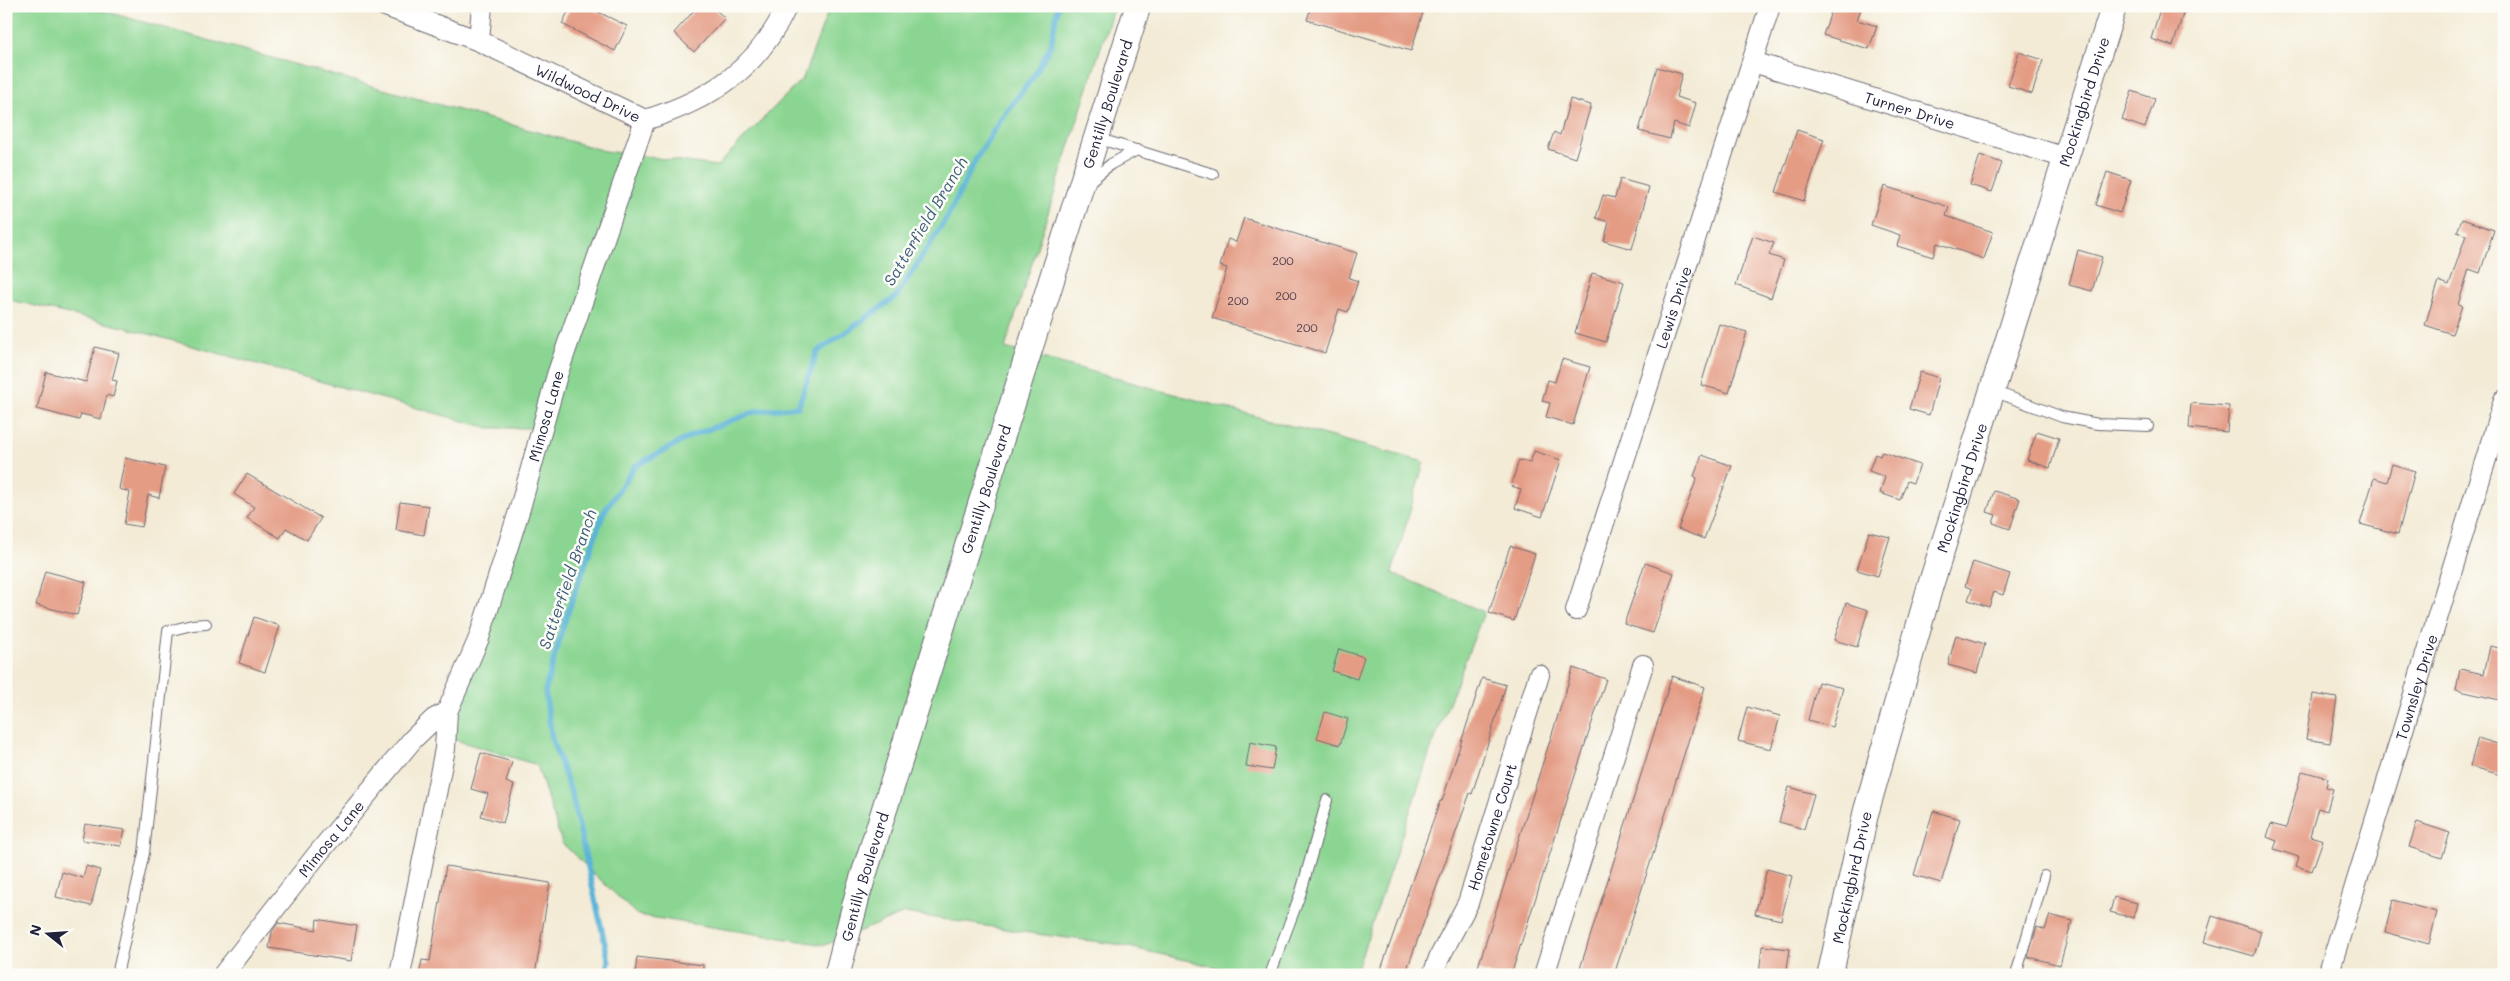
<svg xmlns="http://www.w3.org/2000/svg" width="2510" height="981" font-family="Mali,sans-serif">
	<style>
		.green { fill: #8ad591; stroke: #567c66 }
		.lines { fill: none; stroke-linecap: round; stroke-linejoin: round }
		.stream { stroke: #5bb4d8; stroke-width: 5.5 }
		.building { fill: #e49c85 }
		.service-casing { stroke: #6b6871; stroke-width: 12 }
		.minor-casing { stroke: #6b6871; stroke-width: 22 }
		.tertiary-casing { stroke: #6b6871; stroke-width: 27 }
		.service { stroke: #fff; stroke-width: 10 }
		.minor { stroke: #fff; stroke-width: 20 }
		.tertiary { stroke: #fff; stroke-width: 25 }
		.labels { text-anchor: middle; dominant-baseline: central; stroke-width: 5; stroke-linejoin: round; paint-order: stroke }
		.number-label { font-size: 12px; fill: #52404e }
		.street-label { font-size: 15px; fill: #22223b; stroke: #fdfcf7 }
		.water-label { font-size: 16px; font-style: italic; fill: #395c7a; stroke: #fdfcf7 }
	</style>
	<rect width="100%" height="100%" fill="#fdfcf7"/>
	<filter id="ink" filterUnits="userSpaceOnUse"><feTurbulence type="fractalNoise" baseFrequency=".02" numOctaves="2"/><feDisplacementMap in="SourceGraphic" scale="10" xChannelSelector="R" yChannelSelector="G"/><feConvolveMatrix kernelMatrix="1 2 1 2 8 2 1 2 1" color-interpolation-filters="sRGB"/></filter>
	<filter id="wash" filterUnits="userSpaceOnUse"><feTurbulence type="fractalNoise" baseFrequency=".0096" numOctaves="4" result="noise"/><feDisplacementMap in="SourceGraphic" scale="20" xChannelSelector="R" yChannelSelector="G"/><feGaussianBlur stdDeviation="1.12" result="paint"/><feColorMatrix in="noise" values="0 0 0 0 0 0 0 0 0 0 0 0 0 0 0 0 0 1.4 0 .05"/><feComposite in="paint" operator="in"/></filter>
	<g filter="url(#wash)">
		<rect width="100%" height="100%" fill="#f3ebd6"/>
		<path class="green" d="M6,6H86L605,151L717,166L803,78L830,6H1114L1005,348L1424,462L1392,573L1484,612L1431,749L1355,975H1250L1116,944L1036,934L905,913L825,945L637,915L562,843L537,765L446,737L542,428H489L127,328L6,299Z"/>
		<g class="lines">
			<path class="stream" d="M605,975L609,962L572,795L552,739L545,691L564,623L604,512L635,466L693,435L757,411L798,407L817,352L896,297L948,216L976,159L1001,119L1033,77L1051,45L1058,6"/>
		</g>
		<g id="blocks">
			<path class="building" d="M571,6H586L627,26L615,51L562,24Z
				M698,6H711L725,18L694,52L674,33Z
				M1311,6H1425L1411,51L1307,20Z
				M1833,6H1862L1857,20L1877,26L1869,49L1823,35Z
				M2161,6L2184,11L2173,46L2151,39Z
				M2019,52L2043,60L2032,94L2008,86Z
				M1657,67L1682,74L1676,97L1696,103L1689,128L1674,123L1670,139L1639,131Z
				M2132,91L2155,99L2145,128L2122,120Z
				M1570,99L1591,105L1575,158L1548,149L1554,132L1560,135Z
				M1797,130L1824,139L1804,201L1776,192Z
				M1980,155L2002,163L1992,192L1970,185Z
				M2107,172L2131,180L2120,213L2096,205Z
				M1620,179L1649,187L1632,249L1604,241L1609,222L1596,218L1603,195L1615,198Z
				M1884,186L1949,207L1946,216L1993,232L1984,259L1937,243L1933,257L1897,246L1900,235L1871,225Z
				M1244,218L1357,253L1349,278L1358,281L1348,312L1339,309L1325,353L1212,318L1227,268L1220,266L1228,239L1236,242Z
				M2462,219L2494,230L2480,273L2469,269L2458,305L2462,306L2452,334L2425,325L2439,281L2449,285L2466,235L2457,232Z
				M1753,236L1774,243L1769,255L1784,260L1771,298L1736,285Z
				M2078,250L2102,257L2092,291L2069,285Z
				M1592,273L1624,282L1606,342L1575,333Z
				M1719,324L1747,332L1729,393L1701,385Z
				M95,347L119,353L112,380L117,381L113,397L107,395L101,419L81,414L79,420L37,409L46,372L86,382Z
				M1562,359L1590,367L1573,425L1546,417L1550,403L1542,401L1548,380L1555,382Z
				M1920,372L1939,378L1929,415L1909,409Z
				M2191,403L2229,406L2227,432L2189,428Z
				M2037,431L2059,438L2050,468L2027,460Z
				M1534,451L1561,460L1542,517L1515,508L1521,489L1511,486L1519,460L1530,463Z
				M1882,452L1920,465L1913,483L1907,481L1900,500L1880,493L1885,477L1869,471L1875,454L1880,456Z
				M1702,455L1732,466L1704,539L1678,529L1697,478L1694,476Z
				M125,458L165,467L159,498L148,495L142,527L124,524L130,492L119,489Z
				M2392,464L2415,471L2398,534L2360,524L2374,478L2387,482Z
				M247,474L321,518L307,540L286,528L280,538L247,518L254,507L234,494Z
				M1994,491L2020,499L2010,529L1993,523L1996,515L1987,512Z
				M400,502L429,506L424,535L396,530Z
				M1869,532L1890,537L1878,576L1857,570Z
				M1510,546L1535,554L1514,621L1489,613Z
				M1973,562L2010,574L2003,595L1994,592L1989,607L1968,600L1972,589L1965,586Z
				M1645,563L1674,573L1653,633L1624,624Z
				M45,571L86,582L77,615L36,605Z
				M1846,603L1868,610L1857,647L1834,640Z
				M254,617L280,626L265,672L239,663Z
				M1956,635L1985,644L1977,673L1948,665Z
				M2490,646L2504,649V701L2456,690L2460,669L2484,674Z
				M1339,649L1364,657L1357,679L1332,671Z
				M1573,668L1606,679L1511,975H1492L1477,970Z
				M1672,676L1705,687L1655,848L1614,975H1578Z
				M1482,678L1506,685L1472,794L1470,793L1405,975H1379L1440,801H1442Z
				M1818,682L1843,688L1832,727L1808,720Z
				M2313,694L2337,698L2330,743L2306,739Z
				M1747,707L1780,716L1771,749L1738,741Z
				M1325,712L1348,719L1340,745L1317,738Z
				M2478,738L2504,746V776L2470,766Z
				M1250,742L1276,747L1272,770L1246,766Z
				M481,753L512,762L506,782L514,785L503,823L481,816L488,794L471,789Z
				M2302,771L2328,778L2326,787L2333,789L2327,811L2318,808L2310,836L2323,840L2312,871L2296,866L2299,857L2274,849L2277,841L2267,837L2271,824L2286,828Z
				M1789,787L1814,794L1804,829L1779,822Z
				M1933,811L1960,819L1941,883L1914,875Z
				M2417,822L2450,833L2442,858L2409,847Z
				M85,824L125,830L121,846L82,840Z
				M86,866L100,870L91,906L56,897L62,872L83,878Z
				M446,866L550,883L535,975H419L422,960L430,961Z
				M1767,869L1792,876L1781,920L1755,914Z
				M2114,897L2137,903L2133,918L2110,912Z
				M2393,900L2437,912L2429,944L2385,932Z
				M2050,915L2072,921L2060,965L2028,957L2037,927L2045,930Z
				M2212,916L2261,931L2254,956L2204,942Z
				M317,919L357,926L351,961L269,948L272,932L278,923L316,930Z
				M1762,946L1790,949L1786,975H1759Z
				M637,957L703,965V975H635Z"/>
		</g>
	</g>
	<g filter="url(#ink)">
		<use href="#blocks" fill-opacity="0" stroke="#6b6871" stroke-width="1"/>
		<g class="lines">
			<g class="service-casing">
				<path id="service" d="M1097,138L1213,174
					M1089,182L1111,164L1137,150
					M1993,391L2062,417L2098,424L2148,426
					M117,975L144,853L168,631L192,625L206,624
					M1270,975L1301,892L1327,800
					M2016,975L2044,876"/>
			</g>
			<g class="minor-casing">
				<g id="minor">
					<path id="s1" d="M385,6L479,41L645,120C710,100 758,69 787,6"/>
					<path d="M479,41L482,6"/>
					<path id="s2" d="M1753,62L2066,158"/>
					<path id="s3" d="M1576,610L1770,6"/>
					<path id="s4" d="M223,975L316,856L413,739L434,719L447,712"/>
					<path id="s5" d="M400,975L445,749L447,712L479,638L520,508L557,375L645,120"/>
					<path id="s6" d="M1433,975L1439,958L1468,903L1539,675"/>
					<path d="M1544,975L1643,665"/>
					<path id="s7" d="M2328,975L2504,400"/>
				</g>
			</g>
			<g class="tertiary-casing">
				<g id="tertiary">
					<path id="s8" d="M837,975L858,893L1138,6"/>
					<path id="s9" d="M1830,975L1866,812L1930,587L2114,6"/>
				</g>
			</g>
			<use href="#service" class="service"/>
			<use href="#minor" class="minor"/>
			<use href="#tertiary" class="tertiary"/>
		</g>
	</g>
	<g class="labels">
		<g class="number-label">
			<text x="1283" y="260">200</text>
			<text x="1286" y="295">200</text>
			<text x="1238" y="300">200</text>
			<text x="1307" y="327">200</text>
		</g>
		<g class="street-label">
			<text stroke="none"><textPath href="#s1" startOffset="221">Wildwood Drive</textPath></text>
			<text stroke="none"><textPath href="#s9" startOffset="910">Mockingbird Drive</textPath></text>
			<text stroke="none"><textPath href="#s8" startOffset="912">Gentilly Boulevard</textPath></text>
			<text stroke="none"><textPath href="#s2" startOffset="164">Turner Drive</textPath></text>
			<text stroke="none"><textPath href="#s3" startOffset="318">Lewis Drive</textPath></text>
			<text stroke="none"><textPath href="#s5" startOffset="580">Mimosa Lane</textPath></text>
			<text stroke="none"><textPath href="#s9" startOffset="505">Mockingbird Drive</textPath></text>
			<text stroke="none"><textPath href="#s8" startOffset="508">Gentilly Boulevard</textPath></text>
			<text stroke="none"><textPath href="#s7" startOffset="301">Townsley Drive</textPath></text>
			<text stroke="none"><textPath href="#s6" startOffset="160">Hometowne Court</textPath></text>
			<text stroke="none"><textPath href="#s4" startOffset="174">Mimosa Lane</textPath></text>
			<text stroke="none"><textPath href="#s8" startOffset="102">Gentilly Boulevard</textPath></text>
			<text stroke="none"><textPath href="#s9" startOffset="100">Mockingbird Drive</textPath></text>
		</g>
		<g class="water-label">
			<text transform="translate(925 221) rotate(-59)">Satterfield Branch</text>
			<text transform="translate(567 579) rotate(-71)">Satterfield Branch</text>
		</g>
	</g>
	<rect width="2510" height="981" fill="none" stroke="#fdfcf7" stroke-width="25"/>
	<g transform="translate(48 934) rotate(287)" stroke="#fdfcf7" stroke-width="4" paint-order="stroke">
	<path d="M0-4L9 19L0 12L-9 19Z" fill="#22223b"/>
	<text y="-8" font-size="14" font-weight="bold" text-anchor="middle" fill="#22223b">N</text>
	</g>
</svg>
